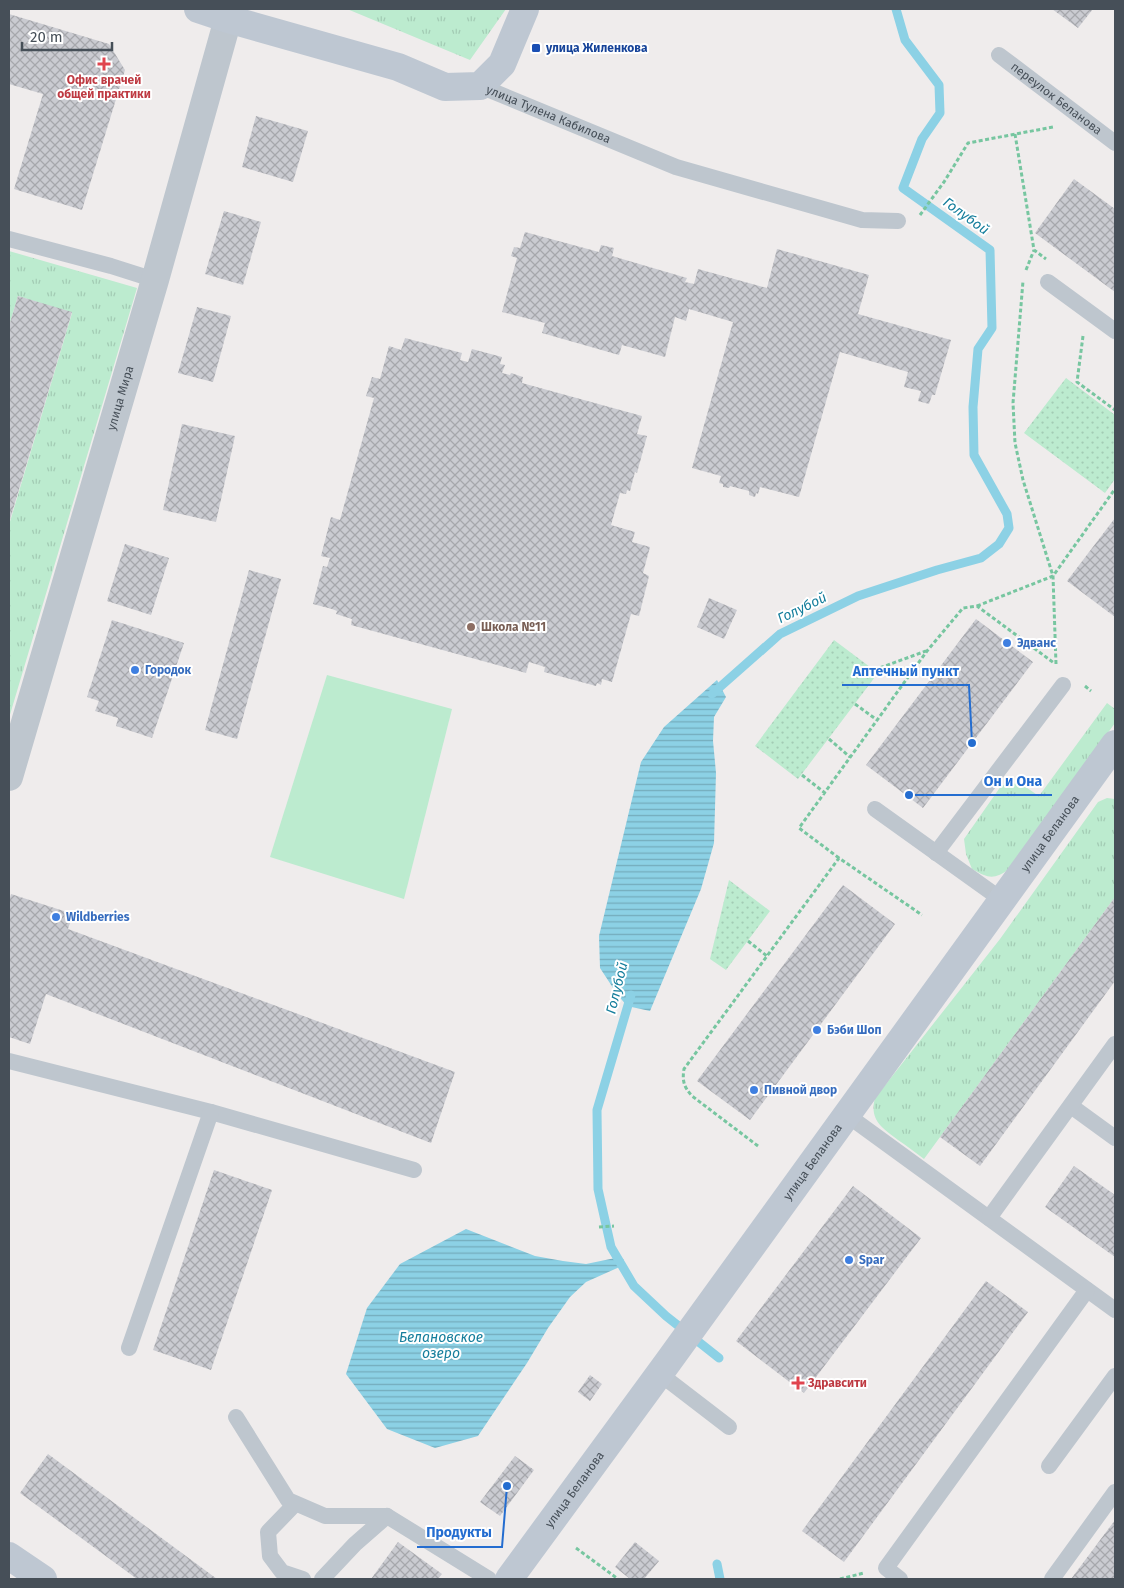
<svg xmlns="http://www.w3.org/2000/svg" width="1124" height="1588" font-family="'Fira Sans',sans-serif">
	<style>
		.grass { fill: url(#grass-tufts) }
		.park { fill: url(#park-dots) }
		.garden { fill: #bcebcf }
		.water { fill: url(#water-rules) }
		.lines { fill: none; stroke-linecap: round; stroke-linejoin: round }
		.stream { stroke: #8cd1e5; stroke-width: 9 }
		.building { fill: url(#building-cross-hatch) }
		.path { stroke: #77c6a0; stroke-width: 3; stroke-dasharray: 4 2.5; stroke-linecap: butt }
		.lane { stroke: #bec6ce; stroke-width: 16 }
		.street { stroke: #bec6ce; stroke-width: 28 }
		.secondary { stroke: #bec7d2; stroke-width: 28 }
		.transit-dot { fill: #1a4fb4; stroke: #fff; stroke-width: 2 }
		.health-dot { fill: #e0444e; stroke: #fff; stroke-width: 2 }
		.education-dot { fill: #8d6e63; stroke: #fff; stroke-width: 2 }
		.shop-dot { fill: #3f7fe0; stroke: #fff; stroke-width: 2 }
		.labels { text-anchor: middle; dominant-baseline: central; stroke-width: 4; stroke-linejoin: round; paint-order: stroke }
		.transit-label { font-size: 12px; font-weight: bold; fill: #164399; stroke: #fff; text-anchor: start }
		.health-label { font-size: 12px; font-weight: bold; fill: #be3a42; stroke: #fff }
		.street-label { font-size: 12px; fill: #464f58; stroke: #fff }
		.education-label { font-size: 12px; font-weight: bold; fill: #785e54; stroke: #fff; text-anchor: start }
		.shop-label { font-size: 12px; font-weight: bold; fill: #366cbe; stroke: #fff; text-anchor: start }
		.water-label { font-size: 14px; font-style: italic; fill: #157e9c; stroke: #fff }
		.leader { fill: none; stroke: #246dd0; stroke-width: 2 }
		.callout-dot { fill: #246dd0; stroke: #fff; stroke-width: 2 }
		.callout-label { font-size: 14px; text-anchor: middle; font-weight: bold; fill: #246dd0; stroke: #fff; stroke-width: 4; stroke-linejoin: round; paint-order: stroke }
	</style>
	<defs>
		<pattern id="grass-tufts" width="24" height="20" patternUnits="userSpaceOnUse" patternTransform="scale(1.25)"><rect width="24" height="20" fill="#bcebcf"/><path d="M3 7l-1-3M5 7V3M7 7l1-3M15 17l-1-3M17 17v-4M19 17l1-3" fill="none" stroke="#a3cbb4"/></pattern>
		<pattern id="park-dots" width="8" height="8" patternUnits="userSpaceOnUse" patternTransform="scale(1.25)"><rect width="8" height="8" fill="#bcebcf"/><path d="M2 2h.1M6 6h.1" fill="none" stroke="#a3cbb4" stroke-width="1.8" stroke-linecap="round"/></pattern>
		<pattern id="water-rules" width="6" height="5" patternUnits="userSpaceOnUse" patternTransform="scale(1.25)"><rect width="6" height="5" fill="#8cd1e5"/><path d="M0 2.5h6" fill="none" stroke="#74acbc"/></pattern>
		<pattern id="building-cross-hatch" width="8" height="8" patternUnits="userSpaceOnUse" patternTransform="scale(1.25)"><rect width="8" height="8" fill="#cacbd1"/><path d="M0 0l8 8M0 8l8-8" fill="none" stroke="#a6a7ac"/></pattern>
	</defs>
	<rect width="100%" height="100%" fill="#efecec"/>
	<path class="grass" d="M347,9H506L470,60Z
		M9,251L137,288L9,718V525L72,313L18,296L9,326Z
		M1107,703L1115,709V723L1011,868C993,880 990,879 972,869L966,854L964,839L1001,786C1019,780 1024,786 1039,796Z
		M1107,798L1115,799V897L924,1159C915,1152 907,1146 898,1140C882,1128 869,1120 875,1098L1000,939L1098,802Z"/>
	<path class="park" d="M1066,378L1115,415V479L1105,493L1024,433Z
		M834,640L878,673L798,779L755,746Z
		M729,880L770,911L726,970L710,959Z"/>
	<path class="garden" d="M327,675L452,709L404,899L270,857Z"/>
	<path class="water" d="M717,680L726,697L714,717L713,741L716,773L714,843L701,889L650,1011L627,1006L617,994L600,968L599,936L641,762L664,727Z
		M466,1229L535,1256L563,1261L586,1264L620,1257L624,1260V1265L586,1282L570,1297L548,1328L527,1363L478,1436L435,1448L387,1429L346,1374L367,1308L400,1264Z"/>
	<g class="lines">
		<path class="stream" d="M712,694L780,634L858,596L937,570L981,558L999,544L1009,528L1007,514L974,455L973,407L978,349L992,328L990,250L903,188L922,139L940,113L939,85L905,40L896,9
			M631,995L597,1110L598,1189L611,1247L634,1286L666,1316L719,1358
			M717,1564L720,1579"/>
	</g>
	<path class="building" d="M1052,9H1093L1078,28Z
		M9,14L109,44L125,70L82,210L14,189L43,94L9,84Z
		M256,116L308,131L293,182L242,167Z
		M1074,179L1115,209V292L1035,233Z
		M224,211L261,222L243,285L205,274Z
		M525,232L599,252L601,245L614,248L612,256L687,278L685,282L694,284L698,269L767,288L777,249L869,275L858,314L951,340L935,395H932L929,404L918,401L921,391L904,387L908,372L840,352L799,497L760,487L758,494L756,493L755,497L749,495V491L730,486L729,488L723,487V484L719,483L721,476L692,468L733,322L689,309L686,321L675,317L665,357L622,345L619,355L542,333L545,323L502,312L517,258L511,256L514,247L520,248Z
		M18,296L72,312L9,523V326Z
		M197,307L231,316L213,382L178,373Z
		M405,338L462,353L460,360L468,362L472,349L502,357L500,364L505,365L502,373L510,375L511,373L523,377L522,383L642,416L637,434L647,436L637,473L635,472L630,491L627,490L626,494L620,493L611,525L635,532L632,542L650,547L643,573L649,576L639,616L631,614L612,682L602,679L601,685L597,683L596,686L544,672L545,667L529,662L526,673L351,625L352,619L336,614L337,611L332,609L313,604L323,566L327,567L330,558L321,556L331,517L340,520L374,398L366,396L372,377L380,379L389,346L401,350Z
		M182,424L235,436L216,522L163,510Z
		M1115,518V617L1067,581Z
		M125,544L169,558L151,615L107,601Z
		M249,570L281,579L237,739L205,730Z
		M709,598L737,610L724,639L697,627Z
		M976,619L1033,662L923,808L866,765Z
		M112,620L184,643L152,738L116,726L118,718L95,711L99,701L87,697Z
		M843,885L895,924L750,1120L697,1081Z
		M11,894L73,914L68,929L455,1072L431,1143L46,994L30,1044L9,1037V901Z
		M1115,897V981L980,1166L940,1137Z
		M1074,1166L1115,1195V1257L1045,1207Z
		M214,1170L272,1190L211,1370L153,1350Z
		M853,1186L921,1238L804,1393L736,1341Z
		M986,1281L1028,1312L844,1562L802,1531Z
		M590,1375L602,1384L590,1401L578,1392Z
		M48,1454L217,1579H137L20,1493Z
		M515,1456L534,1470L500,1516L480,1502Z
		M1115,1520V1579H1071Z
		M398,1542L442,1574L438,1579H371Z
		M635,1542L659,1561L644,1579H630L615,1567Z"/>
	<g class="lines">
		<path class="path" d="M1015,134L1034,250L1046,259
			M920,215L944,182L968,143L1053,127
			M1026,270L1034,250
			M1083,336L1077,382L1115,410
			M977,606L1053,576L1023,480L1015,443L1013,403L1023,281
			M1056,664L1053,576L1115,489
			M874,670L926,651
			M1085,686L1091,691
			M855,704L877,720
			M829,739L850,757
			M802,775L825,793
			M839,858L799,828L927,651L963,608L977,606L1054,663
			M748,941L767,956
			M758,1146L692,1096C684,1087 682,1081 684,1069L839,858L922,915
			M599,1227L614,1226
			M576,1548L618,1579
			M840,1579L864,1573"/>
		<g class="lane">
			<path id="s1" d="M999,55L1115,143"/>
			<path id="s2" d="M480,86L676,167L862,220L898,221"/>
			<path d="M9,239L111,266L155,280"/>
			<path d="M1048,282L1115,331"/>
			<path d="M875,809L1002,900"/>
			<path d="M936,853L1063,685"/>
			<path d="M9,1061L211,1112L414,1170"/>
			<path d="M1071,1106L1115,1138"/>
			<path d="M847,1115L1115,1310"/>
			<path d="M989,1218L1115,1044"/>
			<path d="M129,1348L211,1112"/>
			<path d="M660,1374L729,1427"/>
			<path d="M236,1417L288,1500L325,1516H387"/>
			<path d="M1049,1466L1115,1376"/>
			<path d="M295,1504L268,1532L270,1556L282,1572L303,1579"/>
			<path d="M322,1579L355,1544L387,1516L489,1579"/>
			<path d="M900,1579L886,1568L1087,1290"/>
			<path d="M1052,1579L1115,1492"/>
		</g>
		<path class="street" id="s3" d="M9,777L155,280L228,19"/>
		<g class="secondary">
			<path d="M198,9L228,19L398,67L445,87L480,86L502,64L525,9"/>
			<path d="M9,1556L43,1579"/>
			<path id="s4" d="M509,1579L668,1362L1115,744"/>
		</g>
	</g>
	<rect class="transit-dot" x="531" y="43" width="10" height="10" rx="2.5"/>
	<g class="health-dot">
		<path d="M101.5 56.5h5v5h5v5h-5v5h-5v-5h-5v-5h5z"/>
		<path d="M795.5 1375.5h5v5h5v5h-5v5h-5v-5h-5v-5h5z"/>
	</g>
	<circle class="education-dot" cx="471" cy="627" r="5"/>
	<g class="shop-dot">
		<circle cx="1007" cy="643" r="5"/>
		<circle cx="135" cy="670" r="5"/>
		<circle cx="56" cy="917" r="5"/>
		<circle cx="817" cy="1030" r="5"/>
		<circle cx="754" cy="1090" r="5"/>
		<circle cx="849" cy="1260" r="5"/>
	</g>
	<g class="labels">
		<g class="transit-label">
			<text x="546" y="48">улица Жиленкова</text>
		</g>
		<g class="health-label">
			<text x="104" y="80">Офис врачей<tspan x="104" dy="14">общей практики</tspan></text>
			<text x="808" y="1383" text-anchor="start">Здравсити</text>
		</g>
		<g class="street-label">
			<text stroke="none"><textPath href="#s1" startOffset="72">переулок Беланова</textPath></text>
			<text stroke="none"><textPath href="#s2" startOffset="74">улица Тулена Кабилова</textPath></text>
			<text stroke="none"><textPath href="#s3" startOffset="395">улица Мира</textPath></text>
			<text stroke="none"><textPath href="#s4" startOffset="921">улица Беланова</textPath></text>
			<text stroke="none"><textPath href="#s4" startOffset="516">улица Беланова</textPath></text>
			<text stroke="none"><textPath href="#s4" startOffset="111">улица Беланова</textPath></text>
		</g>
		<g class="education-label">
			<text x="481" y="627">Школа №11</text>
		</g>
		<g class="shop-label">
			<text x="1017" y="643">Эдванс</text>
			<text x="145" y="670">Городок</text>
			<text x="66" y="917">Wildberries</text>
			<text x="827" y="1030">Бэби Шоп</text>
			<text x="764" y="1090">Пивной двор</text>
			<text x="859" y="1260">Spar</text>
		</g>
		<g class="water-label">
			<text transform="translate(966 216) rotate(36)">Голубой</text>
			<text transform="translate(802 608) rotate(-26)">Голубой</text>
			<text transform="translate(617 988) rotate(-76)">Голубой</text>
			<text x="441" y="1337">Белановское<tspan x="441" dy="16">озеро</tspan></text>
		</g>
	</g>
	<path class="leader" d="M972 743L969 685H842M909 795L974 795H1052M507 1486L502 1547H417"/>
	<g class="callout-dot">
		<circle cx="972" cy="743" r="5"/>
		<circle cx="909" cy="795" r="5"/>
		<circle cx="507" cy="1486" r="5"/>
	</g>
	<g class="callout-label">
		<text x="906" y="676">Аптечный пункт</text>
		<text x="1013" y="786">Он и Она</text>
		<text x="459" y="1537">Продукты</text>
	</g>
	<rect width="1124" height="1588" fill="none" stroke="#464f58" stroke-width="20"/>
	<path d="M22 42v8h90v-8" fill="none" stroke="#464f58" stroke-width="2.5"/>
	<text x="30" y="42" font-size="15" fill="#464f58" stroke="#ffffff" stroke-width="4" paint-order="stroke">20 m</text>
</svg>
